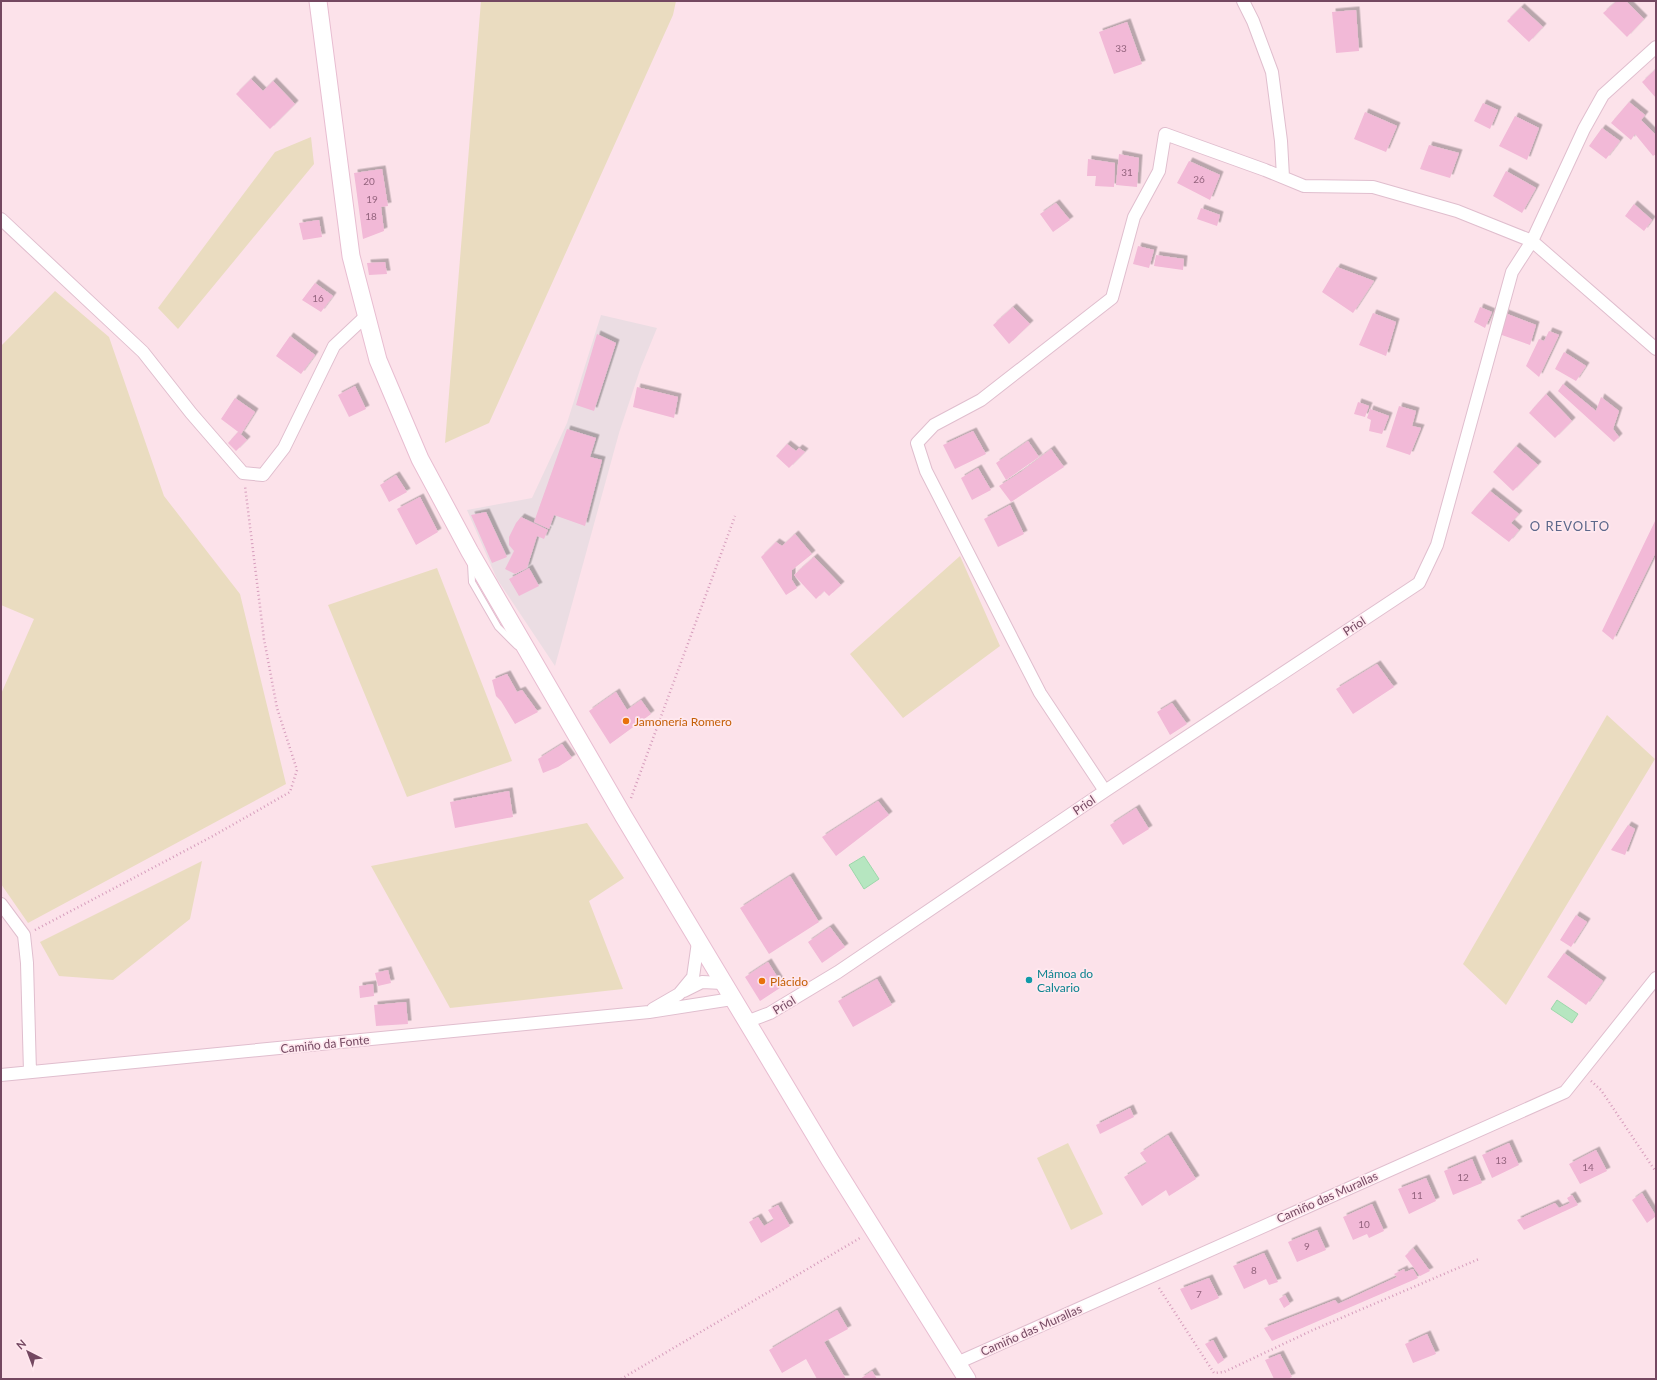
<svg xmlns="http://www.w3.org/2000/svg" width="1657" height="1380" font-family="Lato,sans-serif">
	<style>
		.industrial { fill: #ebdde3 }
		.green { fill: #eadcc0 }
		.water { fill: #b6e6c0; stroke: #9cd8aa }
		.building { fill: #f2b9d7; filter: url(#shadow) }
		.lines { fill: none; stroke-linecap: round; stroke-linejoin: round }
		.service-casing { stroke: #e0bece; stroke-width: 8 }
		.minor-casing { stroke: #e0bece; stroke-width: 14 }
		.secondary-casing { stroke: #e8bdd1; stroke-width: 19 }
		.path { stroke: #d69dbc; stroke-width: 2.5; stroke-dasharray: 1 3; stroke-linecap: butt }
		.service { stroke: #fff; stroke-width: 6 }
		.minor { stroke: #fff; stroke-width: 12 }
		.secondary { stroke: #fff; stroke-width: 17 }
		.food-dot { fill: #e8710a; stroke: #ffe8ef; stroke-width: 1.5 }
		.culture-dot { fill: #0f9aa8; stroke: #ffe8ef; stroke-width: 1.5 }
		.labels { text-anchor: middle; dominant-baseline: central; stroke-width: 3.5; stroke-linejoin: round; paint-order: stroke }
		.number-label { font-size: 10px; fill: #94647e }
		.street-label { font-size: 12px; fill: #744861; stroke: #ffe8ef }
		.food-label { font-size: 12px; fill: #c56008; stroke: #ffe8ef; text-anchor: start }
		.culture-label { font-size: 12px; fill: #0d838f; stroke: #ffe8ef; text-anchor: start }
		.neighbourhood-label { font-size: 13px; letter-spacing: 1px; fill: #5c678a; stroke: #ffe8ef }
	</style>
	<defs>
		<filter id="shadow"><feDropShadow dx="3.5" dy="-3.5" stdDeviation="0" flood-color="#0004"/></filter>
	</defs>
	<rect width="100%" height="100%" fill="#fce2ea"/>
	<path class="industrial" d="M601,315L657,328L641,367L619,433L555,666L497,579L467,510L532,498L567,423Z"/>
	<path class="green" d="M481,1H676L673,15L489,423L445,443Z
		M311,137L314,164L178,329L158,308L275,152Z
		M55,291L109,337L164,496L240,594L286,784L28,923L1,884V694L34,619L1,605V346Z
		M960,556L1000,646L903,718L850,654Z
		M437,568L512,761L407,797L328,605Z
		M1607,715L1655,759L1506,1005L1463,964Z
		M587,823L624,878L589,901L623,989L450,1008L371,866Z
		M202,861L190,919L113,980L59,976L40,942Z
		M1068,1143L1103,1214L1071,1230L1037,1158Z"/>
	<path class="water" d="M864,856L879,879L864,889L849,865Z
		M1557,1000L1578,1014L1572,1023L1551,1009Z"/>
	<path class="building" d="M1617,1H1626L1644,19L1627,37L1603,13Z
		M1521,7L1543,27L1529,42L1507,21Z
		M1356,10L1359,51L1336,53L1332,12Z
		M1127,22L1142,64L1114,74L1099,32Z
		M1656,69V98L1642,82Z
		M251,79L263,91L273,81L295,104L270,129L236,94Z
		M1629,102L1645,115L1641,120L1656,135V154L1653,156L1635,134L1631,140L1611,123Z
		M1483,103L1498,110L1490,129L1474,121Z
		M1365,112L1397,126L1386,152L1354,139Z
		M1515,116L1539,128L1527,160L1499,146Z
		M1602,128L1620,141L1606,159L1589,146Z
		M1429,145L1459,153L1450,178L1420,169Z
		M1119,154L1139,158L1137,187L1116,185Z
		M1088,159L1115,163L1114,187L1095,186L1096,176H1087Z
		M1189,161L1220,175L1210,200L1177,183Z
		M382,169L388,206L381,207L384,231L363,239L354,173Z
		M1506,171L1536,188L1522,213L1493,196Z
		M1056,203L1070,220L1053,232L1040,214Z
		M1634,204L1652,220L1644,231L1625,216Z
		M1201,208L1220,215L1217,226L1197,219Z
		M319,220L322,237L303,240L299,223Z
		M1138,246L1154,250L1149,268L1133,264Z
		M1156,255L1184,259L1183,270L1154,266Z
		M385,262L387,274L369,275L367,263Z
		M1337,267L1374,281L1353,313L1322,292Z
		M315,283L333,296L321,312L302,300Z
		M1013,307L1030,324L1009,344L993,325Z
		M1480,307L1492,312L1485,328L1474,322Z
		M1373,313L1396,322L1386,356L1359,345Z
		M1505,313L1536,325L1530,345L1499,334Z
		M1549,331L1559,335L1539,377L1526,366L1539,339L1544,341Z
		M597,334L616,343L594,411L576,405Z
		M290,336L315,355L301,374L276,356Z
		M1564,352L1586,366L1576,381L1555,369Z
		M1563,384L1596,411L1601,397L1619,411L1613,429L1619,437L1614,442L1558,391Z
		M355,386L366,409L349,417L338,395Z
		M637,387L678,397L674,418L633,407Z
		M1546,394L1572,421L1555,438L1529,413Z
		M235,398L255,412L241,434L221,419Z
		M1358,402L1369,406L1365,417L1354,414Z
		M1399,406L1416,411L1412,426L1421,428L1410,455L1386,447Z
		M1370,409L1389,416L1382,434L1369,431L1371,420L1367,418Z
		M567,429L596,438L590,457L602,460L585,526L554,515L549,529L534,522Z
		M973,431L986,454L955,469L943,445Z
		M238,432L247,440L236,451L228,443Z
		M1028,441L1039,457L1006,480L996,463Z
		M787,444L796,451L799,448L805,452L789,468L776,456Z
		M1516,446L1538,465L1513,491L1493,472Z
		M1051,449L1064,467L1011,502L999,486L1021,472Z
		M978,468L991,490L972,500L961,478Z
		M396,475L407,492L389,502L380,485Z
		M1490,491L1519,514L1511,523L1519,530L1509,542L1471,513Z
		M420,497L438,532L416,545L397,509Z
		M1010,505L1024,534L998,547L984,519Z
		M486,512L507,557L492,563L471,515Z
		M521,517L548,530L544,539L537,536L527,568L515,574L505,569L514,551L509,545V537L516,523Z
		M1656,519V552L1613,640L1602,631Z
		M795,534L812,554L792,570V580L797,588L786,595L761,557L776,542L782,546Z
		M814,557L841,585L829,596L824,591L816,599L794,575Z
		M529,568L539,586L519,596L509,579Z
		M1377,664L1394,687L1353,714L1336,689Z
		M507,674L517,692L522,690L538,712L515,724L501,701L496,696L492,680Z
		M616,692L627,710L641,700L651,714L610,744L589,711Z
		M1172,703L1187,724L1170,735L1157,712Z
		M562,744L572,758L558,767L543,773L538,759Z
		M509,791L513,817L455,828L450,802Z
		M878,801L889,815L836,856L822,837Z
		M1136,808L1149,829L1123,845L1110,825Z
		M1628,825L1635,829L1625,855L1611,850Z
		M790,876L819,922L769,954L740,908Z
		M1576,915L1587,922L1571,947L1560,940Z
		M830,927L845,947L822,963L808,942Z
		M1564,953L1603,981L1586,1005L1547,977Z
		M768,962L783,986L760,1001L745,977Z
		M388,970L391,983L378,986L375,973Z
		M877,979L892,1005L853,1027L838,1001Z
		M373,984L374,996L360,998L359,986Z
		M406,1002L408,1024L376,1026L374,1005Z
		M1130,1108L1134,1117L1100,1134L1096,1125Z
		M1168,1135L1196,1179L1169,1196L1166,1190L1142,1206L1124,1177L1147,1163L1140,1153Z
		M1509,1143L1519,1165L1492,1178L1482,1155Z
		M1596,1150L1607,1171L1580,1184L1569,1164Z
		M1472,1159L1482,1183L1453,1195L1444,1171Z
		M1426,1178L1436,1201L1409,1214L1398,1189Z
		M1642,1193L1656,1216L1647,1223L1632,1200Z
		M1572,1195L1578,1205L1524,1230L1517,1220L1555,1203L1559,1208L1570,1203L1567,1198Z
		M1372,1204L1384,1231L1369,1238L1367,1234L1353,1240L1343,1217Z
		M778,1205L790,1226L761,1243L749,1222L758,1217L764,1226L774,1220L768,1210Z
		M1317,1230L1326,1250L1297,1262L1288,1242Z
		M1413,1248L1430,1271L1420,1276L1405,1256Z
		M1264,1253L1278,1282L1269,1285L1266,1279L1244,1289L1233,1266Z
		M1404,1269L1405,1272L1413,1269L1418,1278L1272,1341L1264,1328L1335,1300L1338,1304L1397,1277L1394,1274Z
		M1209,1278L1219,1298L1191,1310L1180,1289Z
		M1285,1295L1290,1304L1284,1308L1279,1299Z
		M837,1310L848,1329L824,1342L846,1379H817L806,1359L782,1373L769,1350Z
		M1427,1334L1436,1354L1413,1363L1405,1344Z
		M1213,1340L1224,1360L1218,1364L1205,1344Z
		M1280,1354L1292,1377L1287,1379H1274L1265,1360Z
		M872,1371L877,1379H860Z"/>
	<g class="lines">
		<g class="service-casing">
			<path id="service" d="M471,564L472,582L498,627L517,646"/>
		</g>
		<g class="minor-casing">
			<path id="minor" d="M1243,1L1253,21L1272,72L1281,141L1283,177
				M1,219L143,352L191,413L243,473L263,475L284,448L334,346L367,315
				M1105,791L1040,693L926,471L917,443L934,425L981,400L1112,298L1134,217L1159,171L1165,134L1265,170L1304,186L1373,187L1457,211L1532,241L1656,349
				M1,904L24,935L27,963L30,1072
				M684,991L702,982L723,983
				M653,1009L679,994L693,977L698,942
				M746,1022L770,1013L838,972L1105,791L1419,583L1437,545L1512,272L1532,241L1584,129L1603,95L1656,47
				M1,1075L649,1012L732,999
				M957,1363L1565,1092L1656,978"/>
		</g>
		<g class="secondary-casing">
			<path id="secondary" d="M318,1L351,256L378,360L420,459L470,552L624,817L830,1160L967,1379"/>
		</g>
		<path class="path" d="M631,798L735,516
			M35,930L213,836L290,792L297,770L277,708L264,639L245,486
			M1591,1081L1601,1090L1656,1172
			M1159,1288L1214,1373L1224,1372L1313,1330L1479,1259
			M621,1379L860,1238"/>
		<use href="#service" class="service"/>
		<use href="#minor" class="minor"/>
		<use href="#secondary" class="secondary"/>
	</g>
	<g class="food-dot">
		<circle cx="626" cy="721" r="4"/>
		<circle cx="762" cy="981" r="4"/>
	</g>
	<circle class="culture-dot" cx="1029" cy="980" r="4"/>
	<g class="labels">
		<g class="number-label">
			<text x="1121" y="48">33</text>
			<text x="1127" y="172">31</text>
			<text x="1199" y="179">26</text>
			<text x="369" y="181">20</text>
			<text x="372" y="199">19</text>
			<text x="371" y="216">18</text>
			<text x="318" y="298">16</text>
			<text x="1501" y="1160">13</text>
			<text x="1588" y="1167">14</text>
			<text x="1463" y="1177">12</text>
			<text x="1417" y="1195">11</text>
			<text x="1364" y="1224">10</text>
			<text x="1307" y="1246">9</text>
			<text x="1254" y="1270">8</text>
			<text x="1199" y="1294">7</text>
		</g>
		<g class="street-label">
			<text transform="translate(1354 626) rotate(-33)">Priol</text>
			<text transform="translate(1084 805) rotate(-34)">Priol</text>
			<text transform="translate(784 1005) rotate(-31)">Priol</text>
			<text transform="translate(325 1044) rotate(-6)">Camiño da Fonte</text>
			<text transform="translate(1327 1197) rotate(-24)">Camiño das Murallas</text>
			<text transform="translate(1031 1330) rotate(-24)">Camiño das Murallas</text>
		</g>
		<g class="food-label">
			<text x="634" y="721">Jamonería Romero</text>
			<text x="770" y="981">Plácido</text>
		</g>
		<g class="culture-label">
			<text x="1037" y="973">Mámoa do<tspan x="1037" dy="14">Calvario</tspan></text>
		</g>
		<g class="neighbourhood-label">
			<text x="1570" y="526">O REVOLTO</text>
		</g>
	</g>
	<rect width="1657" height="1380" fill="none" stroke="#744861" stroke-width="4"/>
	<g transform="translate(28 1352) rotate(318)" stroke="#ffe8ef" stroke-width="3" paint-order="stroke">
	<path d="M0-3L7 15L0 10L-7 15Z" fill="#744861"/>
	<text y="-6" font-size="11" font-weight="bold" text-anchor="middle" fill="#744861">N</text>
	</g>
</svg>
